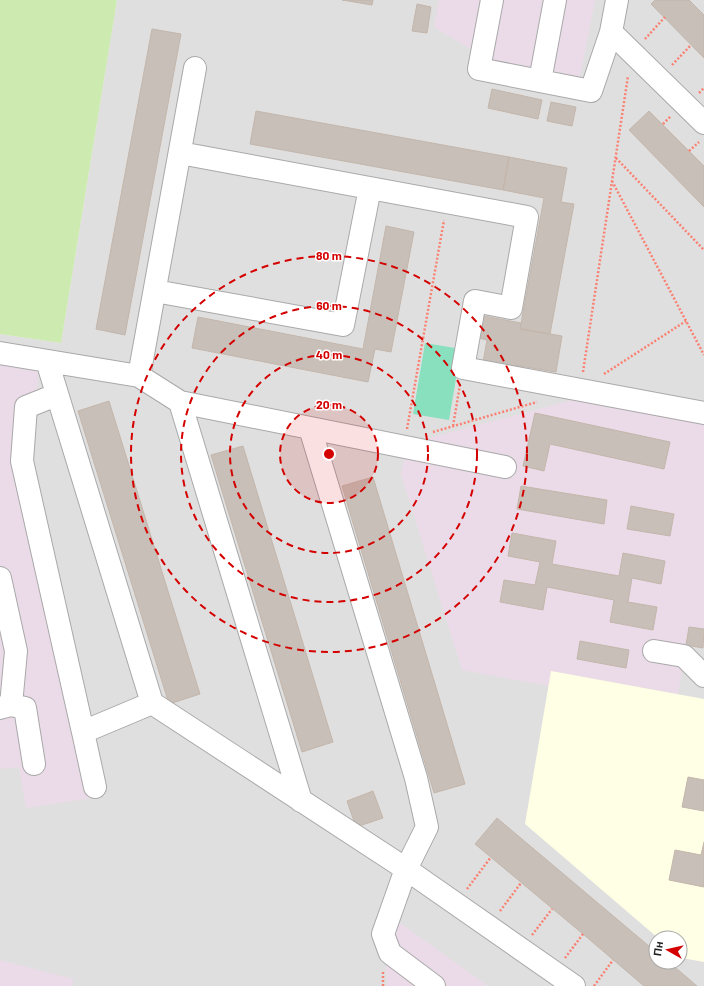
<svg xmlns="http://www.w3.org/2000/svg" width="704" height="986" font-family="Barlow,sans-serif">
	<style>
		.residential { fill: #e0dfdf; fill-rule: evenodd }
		.industrial { fill: #ebdbe8 }
		.education { fill: #ffffe5 }
		.grass { fill: #cdebb0 }
		.pitch { fill: #88e0be }
		.building { fill: #c7bfb8; stroke: #c4b6ab }
		.lines { fill: none; stroke-linecap: round; stroke-linejoin: round }
		.minor-casing { stroke: #a9a9a9; stroke-width: 24 }
		.path { stroke: #fa8072; stroke-width: 2.5; stroke-dasharray: 2 2; stroke-linecap: butt }
		.minor { stroke: #fff; stroke-width: 22 }
		.ring { fill: none; stroke: #d40000; stroke-width: 2; stroke-dasharray: 7 5 }
		.centre { fill: #d40000; stroke: #fff; stroke-width: 2 }
		.ring-label { font-size: 12px; text-anchor: middle; font-weight: bold; fill: #d40000; stroke: #fff; stroke-width: 3; stroke-linejoin: round; paint-order: stroke }
	</style>
	<rect width="100%" height="100%" fill="#f2efe9"/>
	<path class="residential" d="M117,0H704V986H0V334L61,343ZM656,938H680V962H656Z"/>
	<path class="industrial" d="M439,0H595L580,77L485,58L434,27Z
		M0,365L39,371L27,460L105,796L26,808L19,767L0,769Z
		M580,398L704,421V644L703,648L686,645L678,694L551,671L549,686L462,670L401,474L407,444Z
		M393,918L488,986H387L385,947Z
		M0,960L73,979V986H0Z"/>
	<path class="education" d="M551,671L704,699V962L682,958L680,957V938H658L525,824Z"/>
	<path class="grass" d="M0,0H117L61,343L0,334Z"/>
	<path class="pitch" d="M425,343L461,349L449,420L413,414Z"/>
	<path class="building" d="M342,0H373L372,5Z
		M655,0H689L704,15V58L651,4Z
		M417,4L431,7L427,33L412,31Z
		M152,29L181,34L125,335L96,329Z
		M492,89L542,100L538,119L488,108Z
		M551,102L576,107L572,126L547,121Z
		M256,111L509,157L503,190L250,144Z
		M649,111L704,166V207L629,130Z
		M509,157L567,168L561,202L574,204L550,334L520,329L544,198L503,190Z
		M386,226L414,232L391,352L375,349L368,382L192,348L198,317L363,349Z
		M478,315L521,323L520,329L562,336L556,372L514,365L513,374L482,368L487,340L474,337Z
		M109,401L200,694L169,704L78,411Z
		M535,413L670,442L664,469L550,444L544,471L523,466Z
		M243,446L333,742L302,752L211,455Z
		M373,477L465,784L434,793L342,486Z
		M521,486L607,500L604,524L517,509Z
		M631,506L674,514L670,536L627,529Z
		M512,533L556,541L552,564L619,576L623,553L665,561L661,584L632,578L628,602L657,607L653,630L610,622L614,600L547,587L543,610L500,602L504,580L535,585L540,562L508,556Z
		M689,627L704,629L703,648L686,645Z
		M580,641L629,650L626,668L577,659Z
		M688,777L704,780V811L682,807Z
		M373,791L383,818L356,827L347,801Z
		M497,818L656,952V962H669L697,986H644L583,934L475,844Z
		M704,842V887L669,880L675,850L701,855Z"/>
	<g class="lines">
		<g class="minor-casing">
			<path id="minor" d="M492,0L479,69L591,91L611,32L617,0
				M611,32L704,123
				M540,81L555,0
				M180,153L527,217L511,308L475,301L463,368L704,413
				M155,291L343,325L370,188
				M0,353L139,376L180,402L505,467
				M47,361L152,703L406,869L574,986
				M139,376L195,68
				M56,395L26,407L22,461L83,732L152,703
				M180,402L301,801
				M310,428L416,778L427,827L406,869L383,934L390,953L434,986
				M0,578L16,651L11,705
				M654,651L684,656L704,676
				M0,708L11,705L25,708L34,764
				M83,732L95,787"/>
		</g>
		<path class="path" d="M645,39L665,17
			M672,65L691,45
			M699,93L704,88
			M663,124L671,116
			M689,151L699,142
			M616,158L704,250
			M612,181L704,355
			M583,372L628,76
			M604,374L686,321
			M453,426L460,385
			M407,429L444,220
			M433,432L537,402
			M467,889L491,857
			M500,911L521,883
			M532,935L552,909
			M565,958L583,934
			M383,972V986
			M594,986L613,960"/>
		<use href="#minor" class="minor"/>
	</g>
	<circle cx="329" cy="454" r="49" fill="#d40000" fill-opacity=".12"/>
	<g class="ring">
		<circle cx="329" cy="454" r="49"/>
		<circle cx="329" cy="454" r="99"/>
		<circle cx="329" cy="454" r="148"/>
		<circle cx="329" cy="454" r="198"/>
	</g>
	<circle cx="329" cy="454" r="6" class="centre"/>
	<g class="ring-label">
		<text x="329" y="260">80 m</text>
		<text x="329" y="310">60 m</text>
		<text x="329" y="359">40 m</text>
		<text x="329" y="409">20 m</text>
	</g>
	<g transform="translate(668 950) rotate(278)"><circle r="19" fill="#ffffff" stroke="#a7a7a7"/>
	<path d="M0-3L7 15L0 10L-7 15Z" fill="#d40000"/>
	<text y="-6" font-size="11" font-weight="bold" text-anchor="middle" fill="#222222">Пн</text>
	</g>
</svg>
